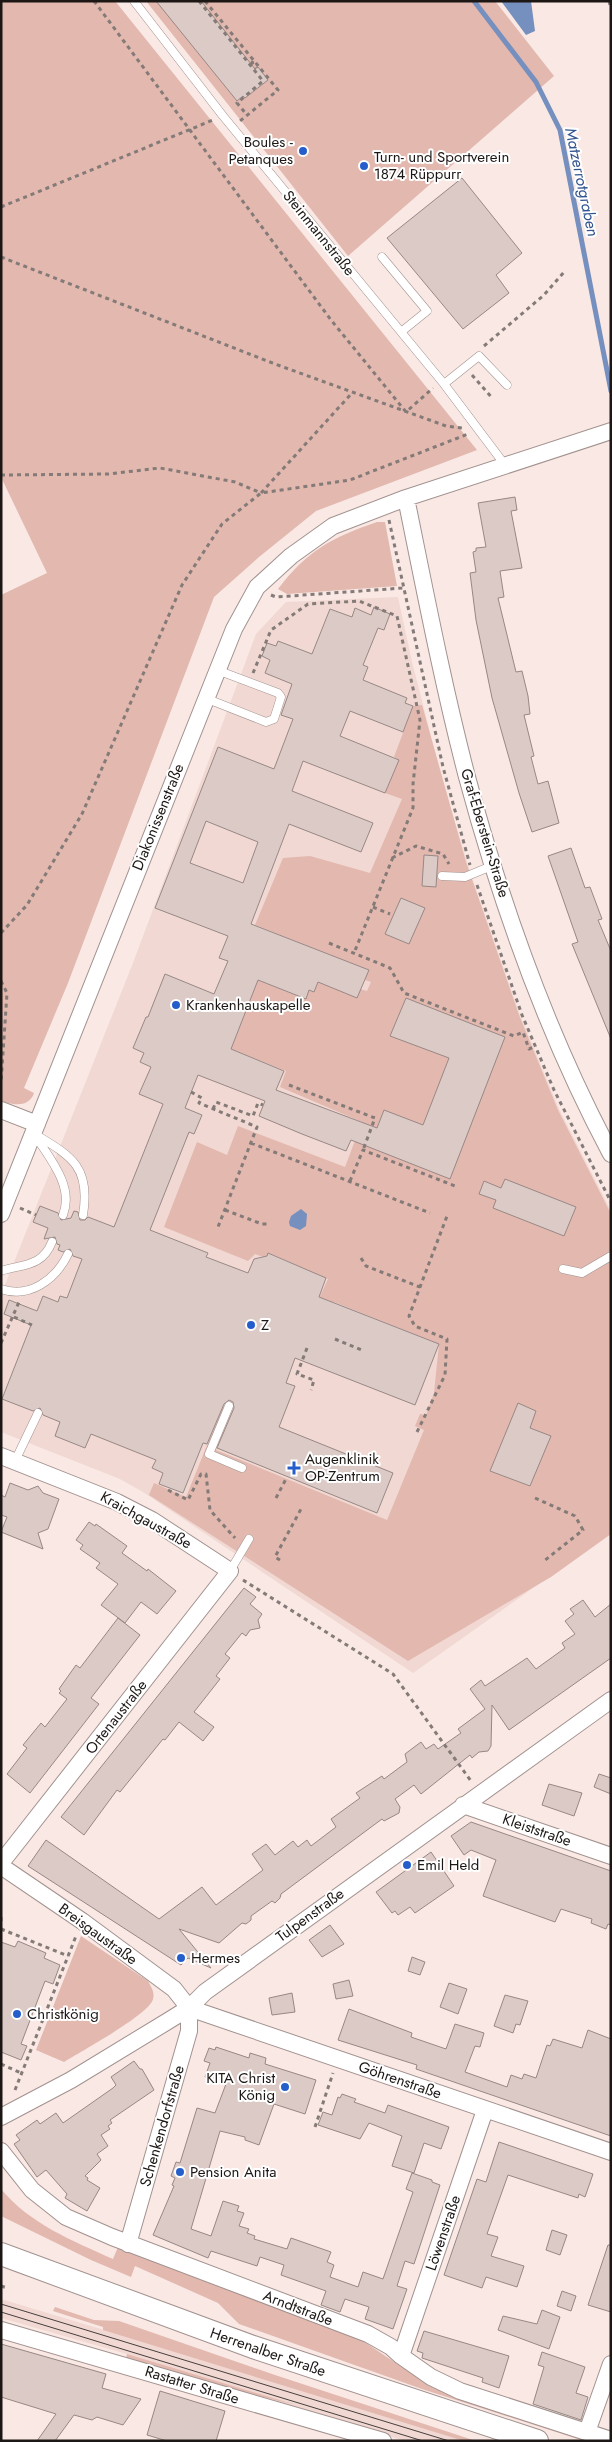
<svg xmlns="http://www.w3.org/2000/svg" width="612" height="2442" font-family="Jost,sans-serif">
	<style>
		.built { fill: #f1d8d2 }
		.green { fill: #e2b8af }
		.water { fill: #758fbe }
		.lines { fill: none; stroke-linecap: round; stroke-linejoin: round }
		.stream { stroke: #758fbe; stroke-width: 5 }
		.building { fill: #dbcac6; stroke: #988885; fill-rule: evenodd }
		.lane-casing { stroke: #a2928f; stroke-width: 9 }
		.street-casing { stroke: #a2928f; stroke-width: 18 }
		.secondary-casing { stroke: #a2928f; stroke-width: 24 }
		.path { stroke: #847a77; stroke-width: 3; stroke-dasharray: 4 4; stroke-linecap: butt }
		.lane { stroke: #fff; stroke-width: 8 }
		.street { stroke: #fff; stroke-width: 16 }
		.secondary { stroke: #fff; stroke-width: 22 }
		.tram { stroke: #463f3d; stroke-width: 1 }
		.poi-dot { fill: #255ecb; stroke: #fff; stroke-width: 2 }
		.labels { text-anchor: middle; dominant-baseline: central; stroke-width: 4; stroke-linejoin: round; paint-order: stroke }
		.poi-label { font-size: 15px; fill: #1c1715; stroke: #fff; text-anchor: start }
		.street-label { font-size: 15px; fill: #1c1715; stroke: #fff }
		.water-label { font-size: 16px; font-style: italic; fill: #335490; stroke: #fff }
	</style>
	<rect width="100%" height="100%" fill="#f9e8e4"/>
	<path class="built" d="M398,597L412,662L443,783L471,875L520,1015L559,1109L611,1211V1533L413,1673L143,1492L120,1479L1,1432V1295L133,963L256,634L286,602Z
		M1,2299L360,2407L464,2441H405L127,2354L1,2318Z"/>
	<path class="green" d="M1,1H115L477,450L316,511L259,557L214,597L68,983L24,1088L34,1093C29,1108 13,1105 1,1101V595L47,573L1,477Z
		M146,1H495L554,76L348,256Z
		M377,522H385L397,586L287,594L278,589C308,550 331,538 377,522Z
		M422,705L466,862L519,1015L558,1110L611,1214V1534L551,1577L408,1661L149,1495L154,1483L186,1497L223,1406L232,1411L216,1450L387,1520L424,1430L415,1426L420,1414L426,1415L434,1393L439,1344L334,1302L329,1313L315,1307L328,1279L269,1253L266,1258L255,1254L248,1261L164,1227L197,1142L227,1155L238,1126L345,1167L362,1122L280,1087L286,1071L231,1049L258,980L305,999L309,990L314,991L318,982L357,998L360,989L367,991L371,982L365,980L368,970L255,925L283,858L310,856L370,873L402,799L385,793L399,760L394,757L413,706Z
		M81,1936L148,1981C151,1987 155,1992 153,1999C150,2014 80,2052 64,2062L36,2050Z
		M1,2189C30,2224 73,2241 113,2259L118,2247L330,2325L366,2343L430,2386L598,2441H584L422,2389L239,2324L218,2303L135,2266L131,2277L91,2260L1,2216Z
		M55,2307L94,2320L119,2321L275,2375L476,2441H464L103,2330V2327L53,2311Z
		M127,2354L296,2405L215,2385L126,2358Z"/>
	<path class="water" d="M501,1H531L535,31L526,35Z
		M301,1209L307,1214L306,1226L300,1230L290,1226L289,1222L291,1216Z"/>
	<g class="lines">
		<path class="stream" d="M474,1L536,82L560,130L611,391"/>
	</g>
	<path class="building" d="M156,1H201L255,69L258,67L268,80L245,98L243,96L237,101Z
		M462,178L522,253L496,275L509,293L463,329L387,238Z
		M515,497L517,510L511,511L522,568L500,571L504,597L498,598L516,672L522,671L528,696L530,714L524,715L534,756L531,757L538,784L548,781L559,823L532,832L519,793L492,698L476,620L470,573L476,572L473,552L476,551V548L486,547L478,503Z
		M374,607L390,614L384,630L378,628L363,665L368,667L363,680L407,698L405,703L413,706L403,732L350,711L340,736L399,760L385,793L303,761L292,791L373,823L361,852L289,824L251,924L369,970L357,998L318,982L314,992L309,990L306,999L258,980L231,1049L284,1071L276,1090L377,1128L384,1110L423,1125L449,1058L390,1036L406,998L505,1037L450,1179L351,1140L346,1151L302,1134L259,1116L265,1101L198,1075L185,1108L202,1115L194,1134L189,1132L150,1230L208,1253L206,1257L248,1273L254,1259L267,1256L268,1253L326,1278L319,1297L439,1344L415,1405L295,1358L286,1383L295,1386L279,1427L393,1473L377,1513L217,1448L234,1408L233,1402L229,1400L224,1404L207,1444L203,1443L183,1493L159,1484L163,1473L152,1468L156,1460L91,1434L85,1448L55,1436L60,1422L43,1415L40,1408L33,1411L2,1399L31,1325L4,1314L9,1300L37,1311L43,1296L58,1302L60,1296L67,1298L82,1259L73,1256L70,1249L63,1252L58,1250L60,1245L57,1244L55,1237L44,1239L48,1228L33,1222L40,1206L58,1213L61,1220L71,1218L74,1211L78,1212L80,1220H85L88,1217L114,1227L163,1104L139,1094L151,1067L140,1062L144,1053L133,1048L146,1017H148L165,974L214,994L228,961L219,958L228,936L155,908L218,747L274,769L293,719L281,715L292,684L265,673L270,660L262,656L267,643L276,646L278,641L312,654L330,609L352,617L355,608L371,615ZM206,821L258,842L243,883L190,863Z
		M571,848L585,888L590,887L602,919L598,920L611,951V1039L572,944L578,942L548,856Z
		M424,855L438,856L436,887L422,886Z
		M401,898L425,908L409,944L385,934Z
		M505,1179L576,1207L564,1236L493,1208L496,1200L479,1194L484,1181L501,1188Z
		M518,1403L536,1411L530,1428L551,1436L530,1486L490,1471Z
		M10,1483L28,1490L38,1486L43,1493L59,1499L48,1529L38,1533L43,1549L1,1532L7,1517L1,1515V1495L5,1497Z
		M89,1522L95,1526L96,1524L127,1546L122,1553L147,1571L148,1569L176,1591L157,1614L141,1602L125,1623L101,1605L118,1584L96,1568L100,1563L80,1549L83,1545L76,1540Z
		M244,1588L256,1597L250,1604L262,1614L258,1620L260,1628L250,1630L246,1636L242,1633L225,1654L230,1658L216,1676L220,1679L194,1712L214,1727L203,1741L179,1722L165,1740L163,1739L120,1792L117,1790L84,1835L61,1817Z
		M583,1600L595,1617L611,1604V1658L509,1730L492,1705L491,1746L488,1751L479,1752L472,1758L470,1755L421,1794L414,1785L395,1799L400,1807L399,1813L384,1821L382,1819L281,1894L280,1898L275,1903L272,1901L251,1916V1920L246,1924L242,1923L219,1943L179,1929L211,1968L188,1958L181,1965L28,1866L46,1840L159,1919L202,1887L216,1905L263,1870L252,1854L266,1844L275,1855L293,1841L298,1847L307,1840L311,1846L336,1827L331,1819L360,1798L356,1793L382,1776L384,1779L407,1762L405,1754L421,1742L426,1749L434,1744L438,1749L461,1733L458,1729L485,1709L470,1689L481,1680L485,1686L527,1658L536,1669L565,1648L562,1643L575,1634L565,1621L574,1614L570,1609Z
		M118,1618L140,1635L91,1698L99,1704L30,1793L7,1774L27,1748L23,1745L41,1723L45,1727L67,1699L59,1693L61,1691L59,1689L76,1665L80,1668Z
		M599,1774L611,1778V1794L594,1787Z
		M549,1784L582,1793L574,1816L542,1805Z
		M471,1822L611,1871V1925L608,1924L606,1929L591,1923L592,1919L561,1909L555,1922L483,1896L496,1860L471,1850L464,1855L451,1836Z
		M431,1852L454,1886L415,1913L410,1907L398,1915L395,1911L392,1913L376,1892Z
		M330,1925L344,1944L322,1957L309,1940Z
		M18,1941L46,1953L44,1958L60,1965L53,1984L45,1981L21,2044L27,2046L21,2060L1,2052V1942L15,1947Z
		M412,1957L425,1962L420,1975L408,1971Z
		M349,1980L353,1996L336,1999L333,1984Z
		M449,1983L467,1989L458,2014L440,2007Z
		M292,1993L295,2012L272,2015L269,1998Z
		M505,1995L528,2001L520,2025L516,2024L513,2033L494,2026Z
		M349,2009L412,2033L411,2037L446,2049L455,2024L484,2033L480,2047L475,2046L465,2072L507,2087L511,2075L522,2079L524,2074L536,2078L547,2045L550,2046L553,2039L582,2048L588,2030L611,2039V2136L416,2069L417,2065L338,2040Z
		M216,2047L249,2058L250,2053L266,2058L265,2064L316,2080L305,2114L274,2104L259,2145L245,2140V2137L220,2131L191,2229L211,2236L223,2201L239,2206L237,2211L244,2213L239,2226L249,2229L247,2233L255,2236L254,2239L287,2249L291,2238L331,2252L327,2262L334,2265L330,2277L358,2287L363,2272L383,2279L413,2192L406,2189L412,2173L432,2180V2182L440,2185L414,2264L405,2261L397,2286L407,2289L393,2329L365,2319L369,2307L345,2299L340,2312L321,2305L326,2291L281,2275L284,2265L260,2257L257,2266L211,2251L208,2258L153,2235L174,2186L172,2185L175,2178L171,2176L176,2162L180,2163L197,2108L215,2113L226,2084L205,2077L210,2063L204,2061L209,2048L215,2050Z
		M134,2061L140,2069H142L154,2090L110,2120L112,2123L108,2126L110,2129L101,2135L108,2146L97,2154L101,2160L85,2176L88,2178L87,2180L100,2188L87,2211L65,2198L67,2194L46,2170L37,2177L14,2144L20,2140L16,2135L37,2120L40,2124L56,2113L63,2123L113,2088L116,2085L111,2077Z
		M342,2094L356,2099L354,2102L385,2113L388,2105L449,2127L441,2149L424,2143L414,2173L392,2166L402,2136L369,2123L360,2139L318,2125L323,2112L332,2115L338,2097L340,2098Z
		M499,2142L593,2174L585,2197L579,2194L578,2198L508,2175L487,2234L498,2237L491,2256L524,2266L517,2287L486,2277L482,2288L444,2275L477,2179L486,2182Z
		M552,2230L567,2235L560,2255L546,2250Z
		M608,2245H611V2312L588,2305Z
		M562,2291L576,2296L571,2311L557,2306Z
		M542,2310L560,2317L549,2349L498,2330L503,2316L537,2324Z
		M424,2331L509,2356L499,2388L482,2382L483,2378L422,2358L423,2353L417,2351Z
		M1,2344L106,2374L102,2388L141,2399L123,2425L97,2417L92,2420L74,2415L55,2441H37L56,2414L1,2397Z
		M542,2352L585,2367L576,2393L588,2397L581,2420L533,2404L544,2367L538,2365Z
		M160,2391L225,2411L216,2441H167L147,2435Z"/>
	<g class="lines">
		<g class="lane-casing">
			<path id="lane" d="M134,1L223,116L444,384L505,465
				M382,257L427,311L401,332
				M444,384L479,356L507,385
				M205,698L266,722L274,719L281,697L278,693L217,670
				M442,876L465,877L494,865
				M33,1133C71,1156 91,1166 83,1215
				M36,1137C51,1160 74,1187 63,1215
				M563,1269L582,1273L611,1256
				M1,1271C23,1264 42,1267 52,1242
				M1,1289C30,1299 56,1279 68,1254
				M229,1406L209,1454L242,1468
				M15,1461L38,1413
				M230,1571L249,1539"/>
		</g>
		<g class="street-casing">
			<path id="street" d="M406,498C425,591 443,685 467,777C502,907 548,1036 611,1154
				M1,1110L37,1124
				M1,1214L234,629L257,587L291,556L333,526L406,498L611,431
				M1,1456L117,1502L152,1520L230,1571L1,1863
				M463,1805L611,1856
				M1,1866L82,1921L174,1989L189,2008
				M189,2008L611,2152
				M1,2117L71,2080L168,2021L189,2008L205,1992L611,1700
				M1,2151L32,2190L66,2217L112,2237L368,2334L391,2347L401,2356L431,2377L460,2391L611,2440
				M128,2244L189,2031V2008
				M1,2330L383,2441
				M401,2356L485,2110
				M587,2432L611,2364"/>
		</g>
		<g class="secondary-casing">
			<path id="secondary" d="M1,2254L253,2347L537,2441"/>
		</g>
		<path class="path" d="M94,1L331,320L406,412L433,388
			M199,1L263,81L237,103L247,115
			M205,1L278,90L240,121
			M609,1L611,9
			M253,61L252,63L256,68
			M1,207L213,120
			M1,257L275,364L446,426L462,428
			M484,346L544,295L564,272
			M472,375L493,399
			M1,475L108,474L160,468L235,482L261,493L352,393
			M389,520L443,767L470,865
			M271,595L276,597L403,588
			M253,673L271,630L308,604L359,601L397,616L420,720L413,784V808L354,953
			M392,858L416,846L443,854L449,864
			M477,885L522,1015L554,1090L611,1202
			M373,907L390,914
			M1,933L27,905L82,814L182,585L222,524L261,493L350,480L468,434
			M329,943L390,968L404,993L514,1036L523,1032L529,1049L536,1046
			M1,981L7,993L1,1083
			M289,1085L375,1118L363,1150
			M191,1092L202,1098L199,1103L257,1127L218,1227
			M213,1109L216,1102L253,1116L258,1103L263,1105
			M251,1143L430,1213
			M350,1181L363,1150L455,1186
			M20,1208L36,1215
			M225,1210L262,1224H268
			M361,1258L366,1266L420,1287
			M14,1317L32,1325
			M335,1339L364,1351
			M1,1343L19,1302
			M307,1348L297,1374L314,1380L311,1390
			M417,1432L445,1375L447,1339L415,1326L409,1316L447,1216
			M168,1490L188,1500L201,1474H206L210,1510L235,1538
			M276,1498L287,1477
			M535,1498L575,1516L583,1530L544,1561
			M280,1560L275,1557L301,1509
			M243,1580L393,1674L471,1781
			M1,1917V1921
			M1,1929L68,1956
			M1,2064L21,2073
			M15,2090L76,1936
			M315,2127L333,2073
			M1,2286L7,2288"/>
		<use href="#lane" class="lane"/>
		<use href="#street" class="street"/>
		<use href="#secondary" class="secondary"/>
		<path class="tram" d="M1,2304L449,2441
			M1,2312L423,2441"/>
	</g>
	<g class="poi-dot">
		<circle cx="303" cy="151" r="5"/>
		<circle cx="364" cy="166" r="5"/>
		<circle cx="176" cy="1005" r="5"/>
		<circle cx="251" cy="1325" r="5"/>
		<path d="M291.5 1460.5h5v5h5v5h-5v5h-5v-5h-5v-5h5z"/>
		<circle cx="407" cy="1865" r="5"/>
		<circle cx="181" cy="1958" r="5"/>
		<circle cx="17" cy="2014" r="5"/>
		<circle cx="285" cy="2087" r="5"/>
		<circle cx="180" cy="2172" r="5"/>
	</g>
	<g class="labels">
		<g class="poi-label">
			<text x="293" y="142" text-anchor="end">Boules -<tspan x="293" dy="17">Petanques</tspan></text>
			<text x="374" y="157">Turn- und Sportverein<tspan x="374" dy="17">1874 Rüppurr</tspan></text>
			<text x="186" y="1005">Krankenhauskapelle</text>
			<text x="261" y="1325">Z</text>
			<text x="305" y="1459">Augenklinik<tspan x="305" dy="17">OP-Zentrum</tspan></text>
			<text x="417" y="1865">Emil Held</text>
			<text x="191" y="1958">Hermes</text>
			<text x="27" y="2014">Christkönig</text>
			<text x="275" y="2078" text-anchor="end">KITA Christ<tspan x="275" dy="17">König</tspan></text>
			<text x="190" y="2172">Pension Anita</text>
		</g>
		<g class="street-label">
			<text transform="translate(319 233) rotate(51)">Steinmannstraße</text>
			<text transform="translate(158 817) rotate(-68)">Diakonissenstraße</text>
			<text transform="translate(485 833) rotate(73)">Graf-Eberstein-Straße</text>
			<text transform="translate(146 1520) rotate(29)">Kraichgaustraße</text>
			<text transform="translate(116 1717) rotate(-52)">Ortenaustraße</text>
			<text transform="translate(537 1830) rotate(19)">Kleiststraße</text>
			<text transform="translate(310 1915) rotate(-36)">Tulpenstraße</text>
			<text transform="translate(98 1934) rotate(36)">Breisgaustraße</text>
			<text transform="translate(400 2080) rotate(19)">Göhrenstraße</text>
			<text transform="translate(162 2126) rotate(-74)">Schenkendorfstraße</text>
			<text transform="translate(443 2233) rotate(-71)">Löwenstraße</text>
			<text transform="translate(298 2308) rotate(21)">Arndtstraße</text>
			<text transform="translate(268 2352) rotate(19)">Herrenalber Straße</text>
			<text transform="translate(192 2385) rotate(17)">Rastatter Straße</text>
		</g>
		<g class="water-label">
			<text transform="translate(582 182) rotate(78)">Matzerrotgraben</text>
		</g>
	</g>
	<rect width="612" height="2442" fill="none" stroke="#1c1715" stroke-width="5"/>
</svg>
